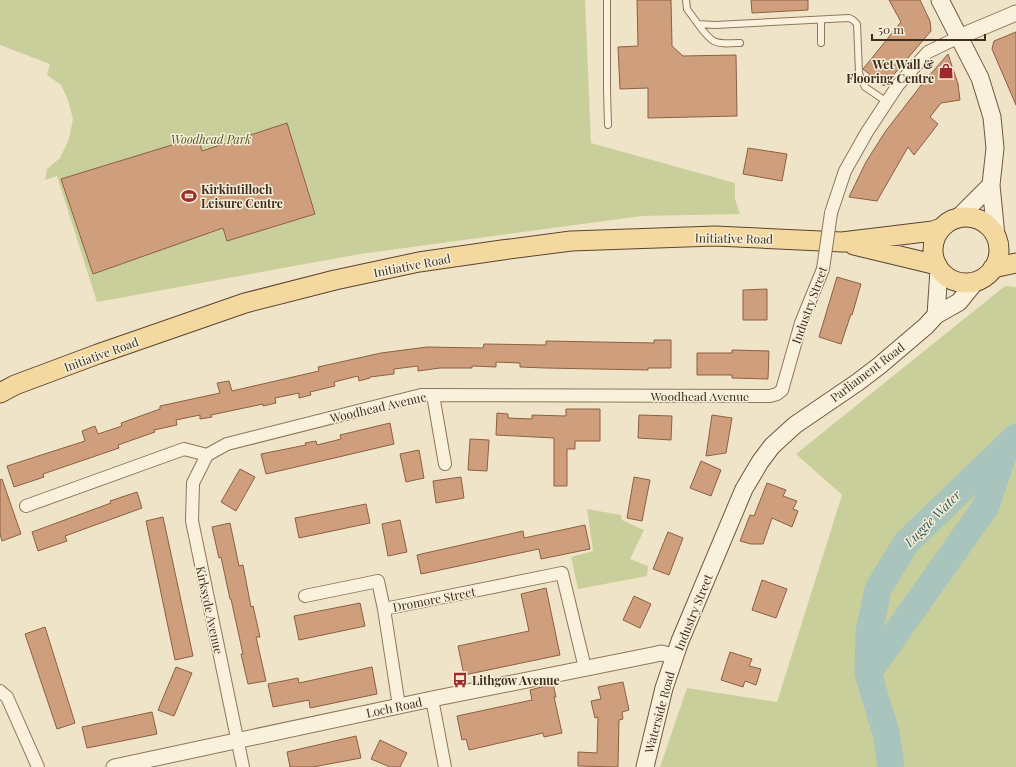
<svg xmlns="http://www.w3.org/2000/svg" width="1016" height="767" font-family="'Playfair Display',serif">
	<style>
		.green { fill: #c9cf9b }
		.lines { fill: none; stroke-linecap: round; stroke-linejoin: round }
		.river { stroke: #a9c4bc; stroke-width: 27 }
		.building { fill: #cf9f7d; stroke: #8d5f41 }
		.service-casing { stroke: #8d765c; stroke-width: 8 }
		.minor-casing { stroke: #8d765c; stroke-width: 14 }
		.tertiary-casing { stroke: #8d765c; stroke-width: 17 }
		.secondary-casing { stroke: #6f573f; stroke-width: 19 }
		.primary-casing { stroke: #5b4430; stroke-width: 21 }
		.service { stroke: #faf1dc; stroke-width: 6 }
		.minor { stroke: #faf1dc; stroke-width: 12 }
		.tertiary { stroke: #faf1dc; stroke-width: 15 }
		.secondary { stroke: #faf1dc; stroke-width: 17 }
		.primary { stroke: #f3d9a0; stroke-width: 19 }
		.minor-bridge-casing { stroke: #8d765c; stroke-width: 14; stroke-linecap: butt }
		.minor-bridge { stroke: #faf1dc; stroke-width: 12 }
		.labels { text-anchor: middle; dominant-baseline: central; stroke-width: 3; stroke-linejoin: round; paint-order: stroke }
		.poi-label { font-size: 12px; font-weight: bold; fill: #3d2e20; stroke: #f7eed8; text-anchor: start }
		.park-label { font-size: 12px; font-style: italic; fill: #4d5a26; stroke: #f7eed8 }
		.street-label { font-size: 12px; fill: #3d2e20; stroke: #f7eed8 }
		.water-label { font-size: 13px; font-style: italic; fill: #2f5d5a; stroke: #f7eed8 }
	</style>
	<rect width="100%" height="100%" fill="#f0e4c8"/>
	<path class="green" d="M0,0H585L591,143L735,183V199L740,214L642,216L360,254L97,302L57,176L45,180L47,169L60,158L69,139L73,119L68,100L61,85L47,75L50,64L0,45Z
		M1005,286L1016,287V767H660L687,688L777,702L842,495L796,454Z
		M587,509L621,515L622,520L644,530L630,559L648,566L647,576L578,589L571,557L593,551Z"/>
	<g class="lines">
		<path class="river" d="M868,673L986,506L1005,450
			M891,767L886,733L868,673L869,632L878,589L906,543L1016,437"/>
	</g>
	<path class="building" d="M637,0H671L672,46L683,56L736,55L737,116L648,118V88L620,89L618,47L638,46Z
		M751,0H808V10L752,13Z
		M889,0H920L930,21L931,31L884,86L863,69L901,22Z
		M1016,32V105L992,49L994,41Z
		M948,54L958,84L960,100L941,103L930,117L938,124L914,155L908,147L877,201L849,197L866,162L885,132L922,84Z
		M287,123L315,214L227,241L223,228L93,274L61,179L198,137L202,151Z
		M748,148L787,154L782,181L743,174Z
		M837,277L861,284L852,315L851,314L841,344L819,337Z
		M767,289V320H743V290Z
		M654,340H671V368H648V370L545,368L520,367V363L496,362V367L472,366V368H440L418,371V366L394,369V374L370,377V378L359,381L358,376L334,382L335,386L310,392L311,395L299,398V393L275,398L276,403L263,406V404L211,415L212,417L200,419V415L176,420L177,425L154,430L155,432L118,445L119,448L43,474L44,477L14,487L7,466L85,441L82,431L95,426L98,434L122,426L121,423L160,409V406L220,393L217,383L229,381L232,391L319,371L318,367L381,353L427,347L483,348L484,344L546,345V341L654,343Z
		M732,350L769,351L768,379L732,378V375H697V353H732Z
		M566,409H600V441H575V449H567V486H554V438L496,435L497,413L508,414V418L532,419V415L566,416Z
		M639,415L672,416L671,440L638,438Z
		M712,415L732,418L726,453L706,456Z
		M390,423L394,444L266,474L261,454L306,445L305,443L316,441L317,445L341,439L340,435Z
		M470,439L489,440L487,471L468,470Z
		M419,450L424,478L406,482L400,454Z
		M701,461L721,470L711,496L690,488Z
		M240,469L255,477L236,511L221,502Z
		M461,477L464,498L436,503L433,481Z
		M634,477L650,480L642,521L627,518Z
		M2,479L21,534L2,541L0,534V480Z
		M767,483L786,490L783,496L797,501L793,509L798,511L792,527L772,518L763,544H751L740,541L750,515L754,516Z
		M137,492L142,508L65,536L67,541L38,551L32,532L111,503L110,501Z
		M366,504L370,523L299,538L295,518Z
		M163,517L193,656L175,660L146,521Z
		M400,520L407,552L388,556L382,524Z
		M230,523L239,566L243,565L251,607L253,606L260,637H256L266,681L248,684L241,654H243L231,599H230L221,557L219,558L212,527Z
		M585,525L590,549L541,559L539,549L421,574L417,555L523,531L524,538Z
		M668,532L683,538L669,575L653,569Z
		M762,580L787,589L776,618L752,610Z
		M546,588L560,655L464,675L458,646L529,631L521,594Z
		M634,596L651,604L640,628L623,620Z
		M360,603L365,626L299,640L294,616Z
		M45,627L75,723L57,729L25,634Z
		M730,652L752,659L749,666L761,669L756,685L745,681L743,687L721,680Z
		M176,667L192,673L174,716L158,710Z
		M372,667L377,694L310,708L309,700L273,707L268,684L298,678L299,683Z
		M623,682L629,710L622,712L623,719L619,720L618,767L578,766V752L597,753L598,717L595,718L591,701L601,699L598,687Z
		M553,684L556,697H554L562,733L544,737L543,733L469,750L466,739L462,740L457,716L532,700L530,690Z
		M152,712L157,734L87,748L82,727Z
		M356,736L361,758L313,767H290L287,752Z
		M380,740L407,753L400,767H390L371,759Z"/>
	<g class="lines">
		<g class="service-casing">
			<path id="service" d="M607,0V90L608,125
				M686,0L687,9L698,24L715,25L849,18L853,20L857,24L859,73L865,87L887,102
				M821,20V43
				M698,24C713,45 715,44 740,43"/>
		</g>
		<g class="minor-casing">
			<path id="minor" d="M831,213L845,171L867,132L898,85L928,52L959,37
				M433,395L445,464
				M207,455L193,483L192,521L243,767
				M26,506L184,449L207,455L227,444L421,395L770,396L777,394L782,390L801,323L823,269
				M305,596L378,581L384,609L562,573L585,668
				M384,609L399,706
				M0,691L7,697L38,767
				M432,699L445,767"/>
		</g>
		<g class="tertiary-casing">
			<path id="tertiary" d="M959,37L1016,13
				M114,767L432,699L652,655L661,653L674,656"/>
		</g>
		<g class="secondary-casing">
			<path id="secondary" d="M940,0L980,78L992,117L995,148L991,185L996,236
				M958,218L991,185
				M936,315L939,270
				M645,767L664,688L680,641L744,489L760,462L772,446L795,425L858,382L879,366L926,326L936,315L959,302L976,281"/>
		</g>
		<g class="primary-casing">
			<path id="primary" d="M933 250a33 33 0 1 1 66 0a33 33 0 1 1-66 0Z
				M854,245L937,265
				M993,268L1016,263
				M0,393L15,385L98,354L245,303L335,280L419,262L502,250L571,241L715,236L842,242L933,231L941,228"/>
		</g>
		<use href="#service" class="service"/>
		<use href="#minor" class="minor"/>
		<use href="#tertiary" class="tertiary"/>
		<use href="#secondary" class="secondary"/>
		<use href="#primary" class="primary"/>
		<g class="minor-bridge-casing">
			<path id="minor-bridge" d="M823,269L831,213"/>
		</g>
		<use href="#minor-bridge" class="minor-bridge"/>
	</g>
	<defs>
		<g id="shop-bare" transform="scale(1.2)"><path d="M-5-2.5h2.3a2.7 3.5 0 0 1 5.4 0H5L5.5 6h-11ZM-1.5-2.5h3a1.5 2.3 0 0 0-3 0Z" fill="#9e2a2b" stroke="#f7eed8" stroke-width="2.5" paint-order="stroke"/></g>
		<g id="stadium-bare" transform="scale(1.2)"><path d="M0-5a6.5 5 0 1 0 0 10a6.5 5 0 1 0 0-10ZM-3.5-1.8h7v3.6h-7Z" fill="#9e2a2b" stroke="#f7eed8" stroke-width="2.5" paint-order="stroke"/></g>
		<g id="bus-bare" transform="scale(1.2)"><path d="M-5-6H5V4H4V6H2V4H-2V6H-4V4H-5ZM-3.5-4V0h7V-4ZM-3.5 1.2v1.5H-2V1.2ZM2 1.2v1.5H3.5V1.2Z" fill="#9e2a2b" stroke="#f7eed8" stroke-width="2.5" paint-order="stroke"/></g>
	</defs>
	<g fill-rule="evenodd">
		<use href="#shop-bare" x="946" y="71"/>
		<use href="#stadium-bare" x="189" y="196"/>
		<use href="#bus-bare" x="460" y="680"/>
	</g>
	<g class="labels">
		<g class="poi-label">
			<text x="934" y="64" text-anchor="end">Wet Wall &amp;<tspan x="934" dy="14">Flooring Centre</tspan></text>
			<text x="201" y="189">Kirkintilloch<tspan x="201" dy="14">Leisure Centre</tspan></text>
			<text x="472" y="680">Lithgow Avenue</text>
		</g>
		<g class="park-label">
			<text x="211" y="139">Woodhead Park</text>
		</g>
		<g class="street-label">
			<text transform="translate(734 238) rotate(1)">Initiative Road</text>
			<text transform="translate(412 265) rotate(-11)">Initiative Road</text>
			<text transform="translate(809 305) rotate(-70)">Industry Street</text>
			<text transform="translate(101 354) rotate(-20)">Initiative Road</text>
			<text transform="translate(867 372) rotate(-37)">Parliament Road</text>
			<text x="700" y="396">Woodhead Avenue</text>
			<text transform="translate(378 407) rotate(-13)">Woodhead Avenue</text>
			<text transform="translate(434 599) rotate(-11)">Dromore Street</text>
			<text transform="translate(210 610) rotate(78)">Kirksyde Avenue</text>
			<text transform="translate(693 612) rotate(-68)">Industry Street</text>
			<text transform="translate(394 707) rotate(-12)">Loch Road</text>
			<text transform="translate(659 712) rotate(-75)">Waterside Road</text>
		</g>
		<g class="water-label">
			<text transform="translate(932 518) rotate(-45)">Luggie Water</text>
		</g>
	</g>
	<path d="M872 34v6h113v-6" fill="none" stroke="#3d2e20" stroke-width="2"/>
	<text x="878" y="34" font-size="12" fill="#3d2e20" stroke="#f7eed8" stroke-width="3" paint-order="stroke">50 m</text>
</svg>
